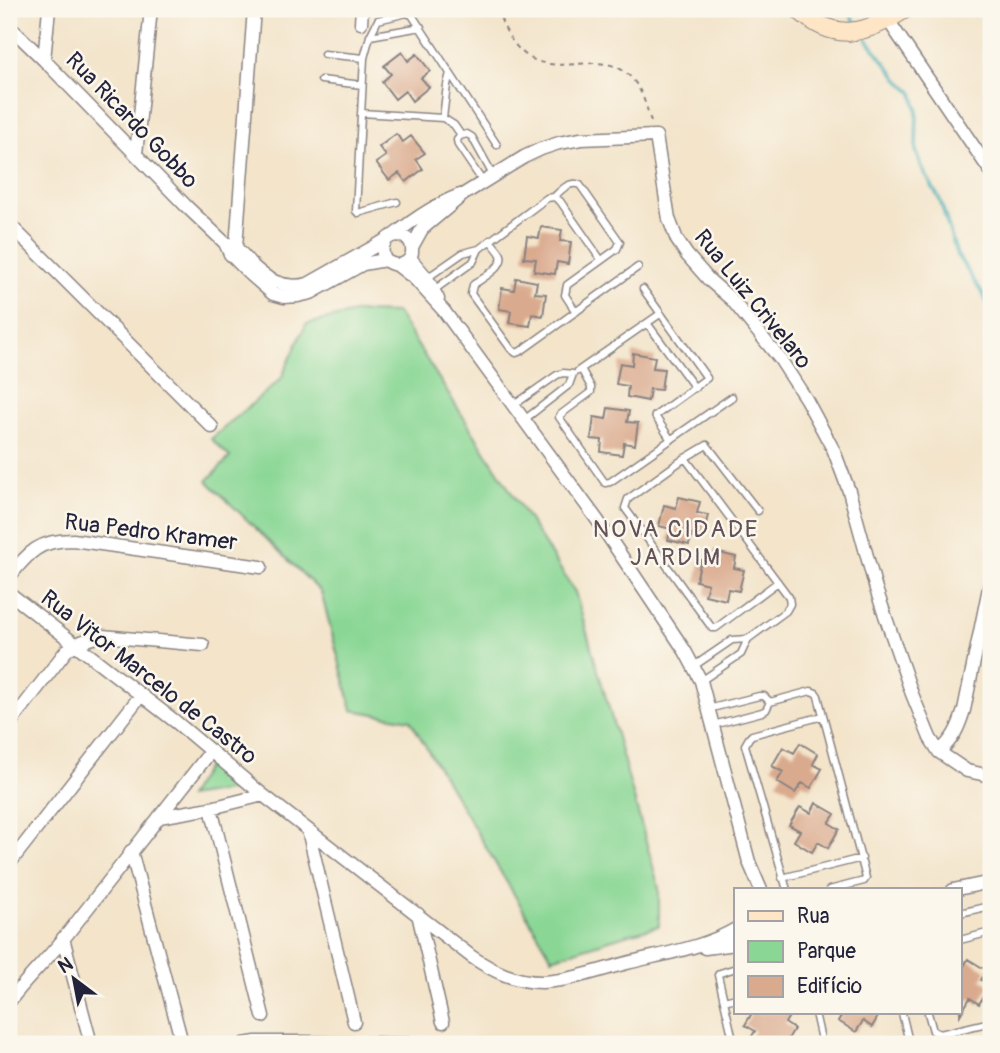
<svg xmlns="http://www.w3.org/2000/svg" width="1000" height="1053" font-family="Pangolin,sans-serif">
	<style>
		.green { fill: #8ad795; stroke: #567c68; stroke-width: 2 }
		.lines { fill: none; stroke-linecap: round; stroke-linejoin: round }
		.stream { stroke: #3bacb5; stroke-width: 3.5 }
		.building { fill: #daaa8e }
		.lane-casing { stroke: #8a8382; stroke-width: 9 }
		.street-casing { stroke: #8a8382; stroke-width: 15 }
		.secondary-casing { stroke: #8a8382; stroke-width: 20 }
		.path { stroke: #8a8382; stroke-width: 2; stroke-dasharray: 5 5; stroke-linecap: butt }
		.lane { stroke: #fff; stroke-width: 6 }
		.street { stroke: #fff; stroke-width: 12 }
		.secondary { stroke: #fde5c5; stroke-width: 18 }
		.labels { text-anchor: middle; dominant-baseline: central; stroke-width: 5; stroke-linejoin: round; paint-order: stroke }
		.street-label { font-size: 23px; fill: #22223b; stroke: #fbf7ec }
		.neighbourhood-label { font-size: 24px; letter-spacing: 2px; fill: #625258; stroke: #fbf7ec }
	</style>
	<rect width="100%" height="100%" fill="#fbf7ec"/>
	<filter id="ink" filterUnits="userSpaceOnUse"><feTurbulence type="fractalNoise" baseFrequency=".0143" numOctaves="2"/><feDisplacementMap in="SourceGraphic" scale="14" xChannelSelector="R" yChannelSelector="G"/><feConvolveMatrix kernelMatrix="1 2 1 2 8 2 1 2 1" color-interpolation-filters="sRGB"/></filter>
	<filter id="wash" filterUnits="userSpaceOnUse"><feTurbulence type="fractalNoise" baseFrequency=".00686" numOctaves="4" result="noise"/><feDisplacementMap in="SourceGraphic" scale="28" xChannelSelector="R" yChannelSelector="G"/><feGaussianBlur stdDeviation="1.57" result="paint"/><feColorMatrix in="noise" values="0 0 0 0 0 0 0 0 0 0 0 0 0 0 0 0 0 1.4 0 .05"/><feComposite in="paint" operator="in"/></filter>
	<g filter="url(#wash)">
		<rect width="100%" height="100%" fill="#f3e4ca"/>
		<path class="green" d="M359,312L397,313L575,592L607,701L659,888V926L629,934L552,958L410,720L352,710L321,592L207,481L230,457L211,439L281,379L306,324Z
			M208,765L234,790L188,797Z"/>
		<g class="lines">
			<path class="stream" d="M848,9L855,23
				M866,38L899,80L913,93L917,109L916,151L923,170L940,200L957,255L984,296L991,311"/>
		</g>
		<g id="blocks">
			<path class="building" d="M402,52L408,61L417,54L430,71L421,78L429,87L412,101L405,91L395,99L382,82L391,74L384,66Z
				M396,134L403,142L411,136L425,153L416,159L423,169L406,182L399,173L389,180L376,163L386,156L379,147Z
				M541,227L562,230L560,241L571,242L568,264L557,262L555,274L534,271L536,259L524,258L527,236L539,238Z
				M516,278L537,282L535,293L546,294L543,316L532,314L530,326L509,323L511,311L499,309L502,288L514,290Z
				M633,353L655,357L653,368L664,369L661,390L650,389L648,401L627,397L628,386L616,384L620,363L632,365Z
				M608,408L629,411L627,422L638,423L635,445L624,443L622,455L601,452L602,440L591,439L594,417L606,419Z
				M679,497L700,502L697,513L708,515L703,536L692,534L689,545L668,540L671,529L659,526L664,505L676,508Z
				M715,552L736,557L734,568L744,570L739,591L728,589L726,600L705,595L708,584L696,581L701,560L713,563Z
				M800,743L818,754L813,764L822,769L811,788L802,783L795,793L777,782L783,772L772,766L783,747L794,753Z
				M816,803L835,814L829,823L839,829L828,848L818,842L812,852L794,841L800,831L789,825L800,807L811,813Z
				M968,959L986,970L981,980L990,985L979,1004L970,998L960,1015V973Z
				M752,1013H791L785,1023L794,1029L785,1044H754L749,1041L755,1031L745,1025Z
				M843,1013H880L872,1027L863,1021L856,1032L838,1021Z"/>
		</g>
	</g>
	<g filter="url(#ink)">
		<use href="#blocks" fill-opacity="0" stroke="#8a8382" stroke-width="2"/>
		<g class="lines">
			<g class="lane-casing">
				<path id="lane" d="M370,36L421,27
					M324,54L364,58
					M321,80L362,85
					M361,113L443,118L454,125L461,135
					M443,118L447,85L450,73
					M483,182L458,145L457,140L460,136L467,134L472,137L493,175
					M554,197C561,190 570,180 580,185L620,242L617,249L567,285L565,295L576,312
					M397,202L358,213L356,211L364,58L370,36L378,20L407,13L412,15L497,145
					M490,240C493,245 499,250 501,255C505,267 481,279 473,285L471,294L511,349L516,353L521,351L638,267
					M479,249L547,198L554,197L560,201L601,260
					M427,278L463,253L479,249L473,262L434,290
					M643,289L707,378L655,416L671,440
					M647,323L695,388
					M581,369L591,387V392L560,415L559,417L605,483L610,482L732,397
					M578,371L660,314
					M514,405L557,375L563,373L573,374L569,385L524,420
					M685,458L789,597L790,604L786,611L748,639
					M758,511L707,445L685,458L628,499L625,508L712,628H716L778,582
					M694,666L732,640L748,639L741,654L701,681
					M770,702L811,691L816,693L818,696L866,878L864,881L829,890
					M708,709L759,696H764L770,702L766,710L762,712L713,725
					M782,878L862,858
					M787,890L745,745L749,738L752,735L823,716
					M960,913L986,907L991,909
					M960,940L991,932
					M724,1001L736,998
					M815,1013L822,1044
					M928,1013L933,1031L940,1034L991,1022
					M734,1044L718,975L720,973L736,968
					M901,1044L906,1042L908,1038L902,1013"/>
			</g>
			<g class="street-casing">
				<path id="street" d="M888,20L991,172
					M361,23L362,9
					M9,26L44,60L186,206L225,243L230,254L250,274L273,294L284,297L298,296L311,293L363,264L385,260C401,272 418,260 410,241C394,227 376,241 385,260
					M44,60L49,9
					M136,154L151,9
					M9,224L212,427
					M394,235C414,219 436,204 460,195
					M229,244C238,248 243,255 249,262C266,280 284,290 308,284L386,240
					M412,247L422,229L464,194L524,157L541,149L559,143L581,139L656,136L669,219L677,240L687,255L709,280L732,300L780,359L806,399L834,451L849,491L876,589L912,694L930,738L939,752L967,771L991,776
					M230,254L236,247L254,9
					M410,258L427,278L438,299
					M397,265L414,278L444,311L598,521L685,651L701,681L749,862L761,890
					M9,577C29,552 39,540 73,540L261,567
					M9,593L176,722L263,795L472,957C493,971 515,982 542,982C570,981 600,970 627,963C662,954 704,948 736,929
					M9,725L66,651C77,642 88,639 102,636L203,645
					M939,752C954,738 958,729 964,710L991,578
					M211,808L263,1016
					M159,817L211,808L263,795
					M308,830L354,1022
					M131,851L181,1039
					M9,864L141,695
					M953,890L991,882
					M418,914L443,1022
					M63,938L91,1044
					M705,948L736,944
					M9,1002C26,979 47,960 65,937C113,875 162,813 211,751
					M244,1044L256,1042H298L430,1044"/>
			</g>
			<g class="secondary-casing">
				<path id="secondary" d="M798,9C835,44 867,34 905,9"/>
			</g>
			<path class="path" d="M498,9C500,19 505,30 511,39C543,88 593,47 625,72C642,85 646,106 652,125"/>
			<use href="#lane" class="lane"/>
			<use href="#street" class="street"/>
			<use href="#secondary" class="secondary"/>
		</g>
	</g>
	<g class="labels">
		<g class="street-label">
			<text transform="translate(132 120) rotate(46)">Rua Ricardo Gobbo</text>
			<text transform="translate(753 299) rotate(51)">Rua Luiz Crivelaro</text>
			<text transform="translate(151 532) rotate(7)">Rua Pedro Kramer</text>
			<text transform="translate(149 677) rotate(38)">Rua Vitor Marcelo de Castro</text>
		</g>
		<g class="neighbourhood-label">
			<text x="676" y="529">NOVA CIDADE<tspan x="676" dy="28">JARDIM</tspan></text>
		</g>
	</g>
	<rect width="1000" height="1053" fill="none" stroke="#fbf7ec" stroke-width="35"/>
	<rect x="734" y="888" width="228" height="126" fill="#fbf7ec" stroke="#a4a2a5" stroke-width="2"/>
	<rect x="748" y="911" width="35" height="10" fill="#fde5c5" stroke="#a4a2a5" stroke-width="2"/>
	<text x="797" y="923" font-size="21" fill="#22223b">Rua</text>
	<rect x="748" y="941" width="35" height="21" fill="#8ad795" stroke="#a4a2a5" stroke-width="2"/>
	<text x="797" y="958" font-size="21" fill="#22223b">Parque</text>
	<rect x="748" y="976" width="35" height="21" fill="#daaa8e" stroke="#a4a2a5" stroke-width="2"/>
	<text x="797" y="993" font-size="21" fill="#22223b">Edifício</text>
	<g transform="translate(74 979) rotate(328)" stroke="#fbf7ec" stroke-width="5" paint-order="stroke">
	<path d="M0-5L12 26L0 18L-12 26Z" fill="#22223b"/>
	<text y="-10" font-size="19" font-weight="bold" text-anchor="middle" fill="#22223b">N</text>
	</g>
</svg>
